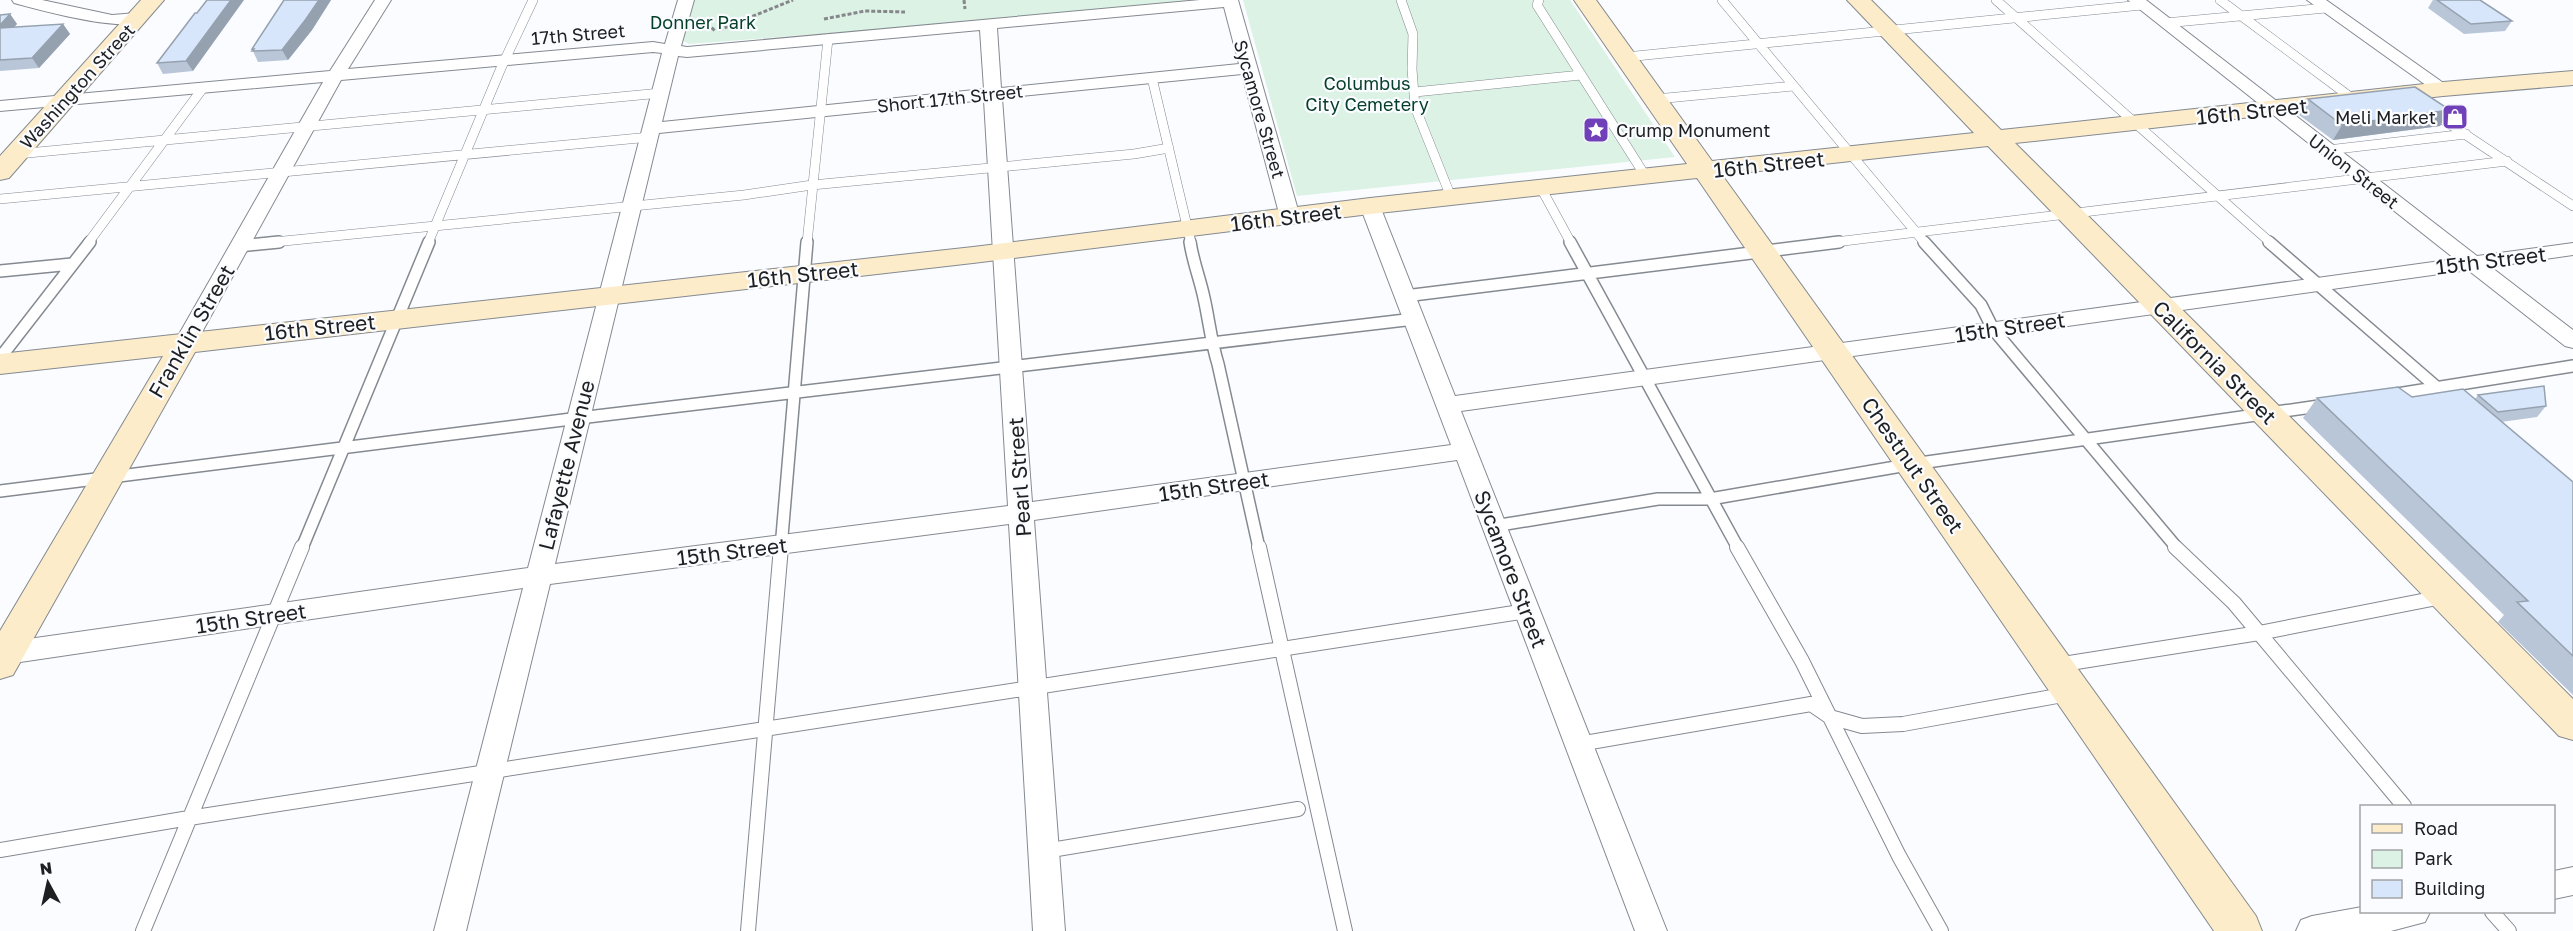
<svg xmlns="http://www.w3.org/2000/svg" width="2573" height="931" font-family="'Golos Text',sans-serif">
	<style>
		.green { fill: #dbf2e5 }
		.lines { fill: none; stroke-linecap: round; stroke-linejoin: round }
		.lane-far2-casing { stroke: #858a91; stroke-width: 10 }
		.lane-far1-casing { stroke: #858a91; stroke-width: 14 }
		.lane-casing { stroke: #858a91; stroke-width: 16 }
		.street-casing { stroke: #858a91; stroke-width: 2 }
		.secondary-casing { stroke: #858a91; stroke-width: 2 }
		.path { stroke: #85878a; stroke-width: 3; stroke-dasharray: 4 2; stroke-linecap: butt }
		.lane-far2 { stroke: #fff; stroke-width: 9 }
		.lane-far1 { stroke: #fff; stroke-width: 11 }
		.lane { stroke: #fff; stroke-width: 14 }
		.street { fill: #fff; fill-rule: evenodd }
		.secondary { fill: #fcecca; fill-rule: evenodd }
		.wall { fill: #b9c6d7 }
		.shaded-wall { fill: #96a1af }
		.building { fill: #d7e6fa; stroke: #96a1af; stroke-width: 1.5 }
		.labels { text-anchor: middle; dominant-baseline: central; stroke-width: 4.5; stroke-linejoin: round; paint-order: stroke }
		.far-park-label { font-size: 18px; fill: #053f28; stroke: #fafcff }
		.far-street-label { font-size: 18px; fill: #1d1f21; stroke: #fafcff }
		.far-poi-label { font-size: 18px; fill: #1d1f21; stroke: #fafcff; text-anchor: end }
		.street-label { font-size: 21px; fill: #1d1f21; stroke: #fafcff }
	</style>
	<rect width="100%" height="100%" fill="#fafcff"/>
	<path class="green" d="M686,0H1230L1231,2L689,44L675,36Z
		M1243,0H1570L1675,157L1297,196Z"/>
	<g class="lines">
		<g class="lane-far2-casing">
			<path id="lane-far2" d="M1401,0L1413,34L1412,69L1415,107L1451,197
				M1539,0L1537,5L1646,177
				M1722,0L1925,243
				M1996,0L2271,243
				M2220,0L2353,99
				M2165,23L2326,8
				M1626,57L2142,5
				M1152,78L1191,243
				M1415,92L1581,75
				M1656,99L1793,86
				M2430,111L2573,206
				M2328,150L2466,134
				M17,154L661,93
				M1541,188L1571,243
				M0,199L650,137
				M88,243L203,88
				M264,243L744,195L812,185L1134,154L1169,148
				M428,243L501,68L533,0
				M807,243L828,39
				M1827,243L2507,161"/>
		</g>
		<g class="lane-far1-casing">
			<path id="lane-far1" d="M1190,242C1193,262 1200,279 1204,298C1209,320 1211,342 1218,364L1259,548
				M1570,242L1738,548
				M1924,242L1981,305L1993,329L2177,548
				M2269,242L2441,391
				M239,246L279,242
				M0,271L72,264
				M1405,296L1839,242
				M0,358L90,242
				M2391,395L2573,366
				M0,491L579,418L1414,319
				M1494,526L1658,499H1710L1913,464L2326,405
				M302,548L429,242
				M781,548L807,242"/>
		</g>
		<g class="lane-casing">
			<path id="lane" d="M1259,547L1345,931
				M1737,547L1802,661L1899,856L1941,931
				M2175,547L2234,603L2404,806
				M2057,665L2259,633L2442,597
				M1579,744L1811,704L1830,717L1862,726L1903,724L2068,694
				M0,850L189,818L1527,611
				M1045,851L1298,809
				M2492,912L2509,931
				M143,931L302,547
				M748,931L781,547"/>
		</g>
		<g class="street-casing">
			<path id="street" d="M12,0H42L112,15L137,13L145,18C131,36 37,9 14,3Z
				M375,0H391L348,69L653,42L665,44L678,0H694L681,46L687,47L1200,0H1238L1300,217L1297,221H1283L1280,217L1242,74L1002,98L1032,502L1451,445L1360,206L1363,202H1377L1380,206L1455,396L2455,259L2128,0H2146L2477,256L2573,243V255L2491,267L2573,330V348L2565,346L2468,270L1461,411L1667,931H1635L1457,460L1034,520L1065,931H1033L1009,524L550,584L466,931H434L523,588L0,665V643L528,568L662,53L653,52L341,80L196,343L193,348L185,350L177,348L174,343L323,82L0,111V101L330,71ZM1224,7L1239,64L1001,88L997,28ZM980,30L984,89L662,122L678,56L687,57ZM984,100L1008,506L555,564L659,133Z
				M2307,0H2326L2452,89L2449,93H2437Z
				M2573,867V895L2554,899V871Z
				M2362,907V912H2430L2425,922L2391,931H2296L2301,920L2312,916Z"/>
		</g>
		<g class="secondary-casing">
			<path id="secondary" d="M141,0H164L9,178L0,180V156Z
				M1574,0H1596L1712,161L1974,133L1847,0H1871L2001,130L2443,82L2573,71V85L2443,96L2015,143L2573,699V740L2559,736L1988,146L1722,175L2256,916L2262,931H2214L1697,178L1370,214L973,263L195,352L13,675L0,679V631L163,356L0,374V354L973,247L1370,198L1687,164Z"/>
		</g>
		<path class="path" d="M964,0L965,9
			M824,19L865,11L905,12
			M700,26L711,27L715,31
			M719,30L793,0"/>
		<use href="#lane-far2" class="lane-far2"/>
		<use href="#lane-far1" class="lane-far1"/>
		<use href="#lane" class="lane"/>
		<use href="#street" class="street"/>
		<use href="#secondary" class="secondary"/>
	</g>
	<path class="wall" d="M284,0H331L312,30L288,60L258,62L252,49Z
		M2433,0H2480L2512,21L2505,31L2464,34L2428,8Z
		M197,13L193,71L163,74L157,63Z
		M10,14L17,24L14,27L63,24L70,34L39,68L0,71V15Z
		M2308,99L2450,110L2440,126L2333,140L2299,115Z
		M2478,395L2546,406L2537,417L2501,422L2573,482V695L2498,622L2504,615L2303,418L2317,398L2412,397L2475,399Z"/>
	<path class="shaded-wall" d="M231,0H244L193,71L186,61Z
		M319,0H331L312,30L288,60L282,50Z
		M10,14L17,24L3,39L0,35V25Z
		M63,24L70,34L39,68L32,58Z
		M2450,110L2440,126L2333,140L2342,125Z"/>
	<path class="building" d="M207,0H231L186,61L157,63L195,13H197Z
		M284,0H319L306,19L282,50L252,51L254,49H252Z
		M2437,0H2480L2512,21L2471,24Z
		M10,14L0,25V15Z
		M63,24L32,58L0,60V28Z
		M2415,87L2450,110L2342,125L2308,99Z
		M2544,386L2546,406L2498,412L2478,395Z
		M2398,387L2412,397L2463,389L2573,482V656L2517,602L2528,601L2317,398Z"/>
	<defs>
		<g id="shop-square" transform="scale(1.35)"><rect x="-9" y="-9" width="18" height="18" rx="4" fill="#6f40b8" stroke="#fafcff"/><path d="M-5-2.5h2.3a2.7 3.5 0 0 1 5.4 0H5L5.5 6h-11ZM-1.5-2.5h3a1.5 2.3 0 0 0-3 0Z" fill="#fff"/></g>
		<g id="sight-square" transform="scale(1.35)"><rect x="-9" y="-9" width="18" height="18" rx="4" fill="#6f40b8" stroke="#fafcff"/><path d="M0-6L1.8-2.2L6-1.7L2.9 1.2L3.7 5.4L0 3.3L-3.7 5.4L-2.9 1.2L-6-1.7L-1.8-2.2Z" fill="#fff"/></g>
	</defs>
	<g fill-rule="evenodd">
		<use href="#shop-square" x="2455" y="117"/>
		<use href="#sight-square" x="1596" y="130"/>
	</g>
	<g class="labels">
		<g class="far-park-label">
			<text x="703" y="22">Donner Park</text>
			<text x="1367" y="83">Columbus<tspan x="1367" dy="21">City Cemetery</tspan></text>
		</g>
		<g class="far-street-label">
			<text transform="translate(578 34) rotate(-5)">17th Street</text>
			<text transform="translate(77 86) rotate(-48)">Washington Street</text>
			<text transform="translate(950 98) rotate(-6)">Short 17th Street</text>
			<text transform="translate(1260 109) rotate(74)">Sycamore Street</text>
			<text transform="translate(2354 171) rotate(38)">Union Street</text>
		</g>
		<g class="far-poi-label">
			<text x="2436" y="117">Meli Market</text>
			<text x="1616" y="130" text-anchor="start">Crump Monument</text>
		</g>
		<g class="street-label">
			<text transform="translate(2252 111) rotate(-6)">16th Street</text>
			<text transform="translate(1769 164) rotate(-6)">16th Street</text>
			<text transform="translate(1286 217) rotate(-7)">16th Street</text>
			<text transform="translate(2491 260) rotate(-7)">15th Street</text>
			<text transform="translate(803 274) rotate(-6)">16th Street</text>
			<text transform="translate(320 327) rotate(-6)">16th Street</text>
			<text transform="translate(2010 327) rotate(-8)">15th Street</text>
			<text transform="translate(191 331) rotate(-60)">Franklin Street</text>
			<text transform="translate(2215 362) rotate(45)">California Street</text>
			<text transform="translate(566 465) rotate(-76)">Lafayette Avenue</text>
			<text transform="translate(1913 465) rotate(55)">Chestnut Street</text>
			<text transform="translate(1019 477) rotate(-94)">Pearl Street</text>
			<text transform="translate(1214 486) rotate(-8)">15th Street</text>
			<text transform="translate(732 551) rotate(-7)">15th Street</text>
			<text transform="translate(1511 569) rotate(69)">Sycamore Street</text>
			<text transform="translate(251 618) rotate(-8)">15th Street</text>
		</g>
	</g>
	<rect x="2360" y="805" width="195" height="108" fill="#fafcff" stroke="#a2a4a6" stroke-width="1.5"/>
	<rect x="2372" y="824" width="30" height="9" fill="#fcecca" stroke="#a2a4a6" stroke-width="1.5"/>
	<text x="2414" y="835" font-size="18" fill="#1d1f21">Road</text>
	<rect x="2372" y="850" width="30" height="18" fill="#dbf2e5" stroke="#a2a4a6" stroke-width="1.5"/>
	<text x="2414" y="865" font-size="18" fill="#1d1f21">Park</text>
	<rect x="2372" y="880" width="30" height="18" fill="#d7e6fa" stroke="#a2a4a6" stroke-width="1.5"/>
	<text x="2414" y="895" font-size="18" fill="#1d1f21">Building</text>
	<g transform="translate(48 883) rotate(352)" stroke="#fafcff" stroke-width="4.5" paint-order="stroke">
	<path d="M0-4.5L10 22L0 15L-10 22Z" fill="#1d1f21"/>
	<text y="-9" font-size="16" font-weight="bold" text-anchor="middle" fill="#1d1f21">N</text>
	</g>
</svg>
